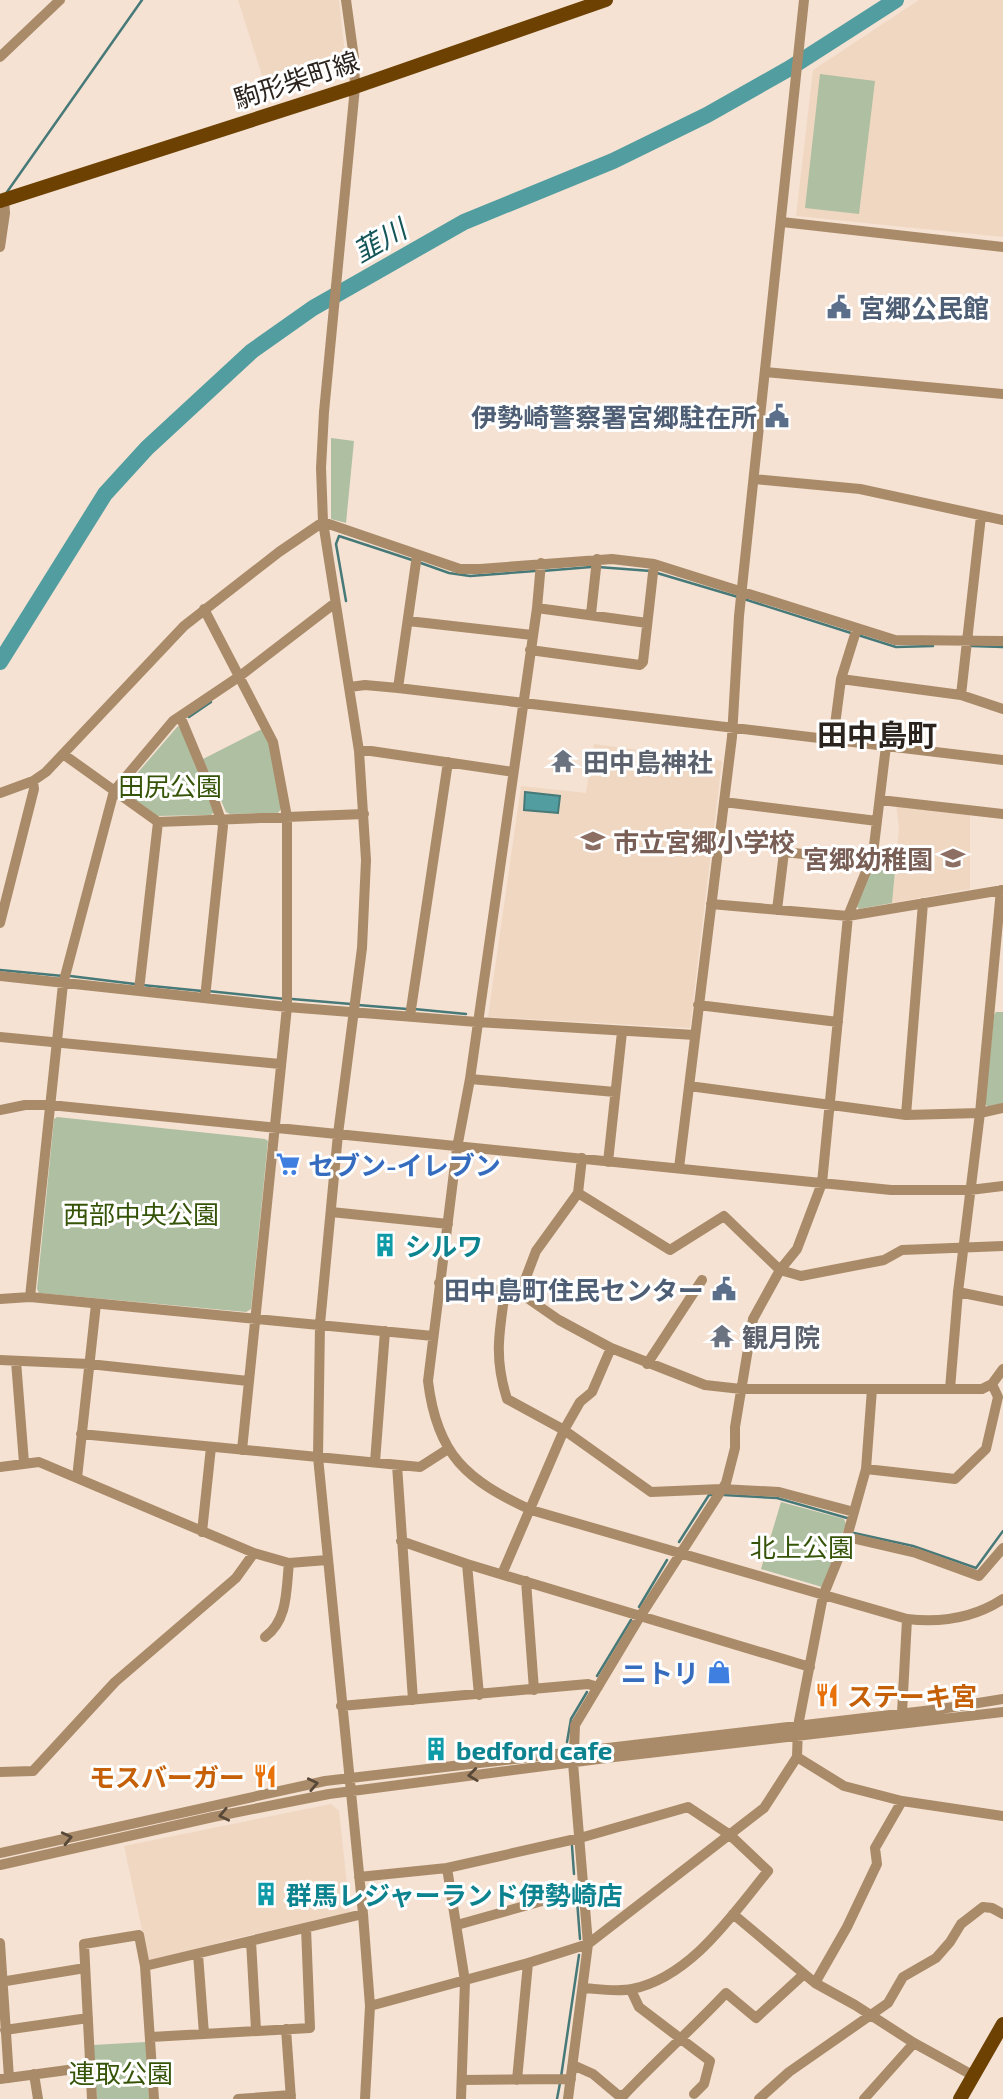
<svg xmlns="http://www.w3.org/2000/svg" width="1003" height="2099" font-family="'Exo 2','Noto Sans JP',sans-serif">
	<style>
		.built { fill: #f0d7c2 }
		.green { fill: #afbfa1 }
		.water { fill: #529d9f; stroke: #467978; stroke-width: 2 }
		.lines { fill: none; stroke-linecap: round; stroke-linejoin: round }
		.stream { stroke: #467978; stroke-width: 2.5 }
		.river { stroke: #529d9f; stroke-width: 16 }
		.minor { stroke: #aa8b69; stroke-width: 10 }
		.major { stroke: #6d4102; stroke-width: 14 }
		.oneway { stroke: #574838 }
		.labels { text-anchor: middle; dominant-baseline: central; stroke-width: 6; stroke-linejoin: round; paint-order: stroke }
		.street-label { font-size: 26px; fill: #2b241e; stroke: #fff }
		.service-label { font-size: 26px; font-weight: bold; fill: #4e5e75; stroke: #fff; text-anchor: end }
		.worship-label { font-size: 26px; font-weight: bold; fill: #5b616d; stroke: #fff; text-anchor: start }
		.park-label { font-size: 26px; fill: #365408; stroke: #fff }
		.education-label { font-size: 26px; font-weight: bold; fill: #785e54; stroke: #fff; text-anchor: start }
		.shop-label { font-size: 26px; font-weight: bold; fill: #366cbe; stroke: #fff; text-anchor: start }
		.culture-label { font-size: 26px; font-weight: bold; fill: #0d838f; stroke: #fff; text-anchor: start }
		.food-label { font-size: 26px; font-weight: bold; fill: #c56008; stroke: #fff; text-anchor: start }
		.water-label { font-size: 28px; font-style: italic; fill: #165658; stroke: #fff }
		.quarter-label { font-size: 30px; font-weight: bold; fill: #2b241e; stroke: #fff }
	</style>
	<rect width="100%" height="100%" fill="#f5e2d3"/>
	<path class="built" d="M238,0H339L345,54L334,72L267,91Z
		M919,0H1003V237L796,216L813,70Z
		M594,744L722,761L690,1028L488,1017L521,786L586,793Z
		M896,805L970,813V889L892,903L899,828Z
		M331,1804L339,1811L350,1912L225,1941L149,1962L124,1846Z"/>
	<path class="green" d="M820,74L875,81L859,214L805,208Z
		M331,438L354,441L346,523L331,519Z
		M178,726L181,728L215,811L211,815L156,816L121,792Z
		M262,729L270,743L281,809L278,813L230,814L226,812L203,759Z
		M874,858L896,860L892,903L859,909L855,904Z
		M996,1012H1003V1103L988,1107L985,1104L994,1015Z
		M57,1117L265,1139L268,1141L251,1309L246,1312L39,1293L37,1289L54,1119Z
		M781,1502L844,1519L846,1524L822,1587L761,1569Z
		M146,2042L149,2099H97L93,2045Z"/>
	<path class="water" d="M525,792L560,796L558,813L524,810Z"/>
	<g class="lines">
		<path class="stream" d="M7,192L142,0
			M418,562L449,573L470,576L535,571
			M598,567L651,571
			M542,571L591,567
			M657,573L738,597
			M744,599L851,633
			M346,601L336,544L339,536L412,560
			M858,635L896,647L933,646
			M971,646L1003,647
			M189,717L211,702
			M0,970L63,976
			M70,976L135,984
			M142,985L202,991
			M208,991L285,999
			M292,999L351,1004
			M358,1005L407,1009
			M414,1009L466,1014
			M724,1495L777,1498L847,1518
			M854,1533L913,1546L976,1568L1003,1531
			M679,1542L709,1495H714
			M639,1607L667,1560
			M597,1676L631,1620
			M567,1742L571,1719L587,1692
			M572,1846L574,1874
			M577,1900L580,1939
			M561,2077L579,1955
			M557,2099L560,2083"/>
		<path class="river" d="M0,662L105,494L147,448L252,351L313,308L464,222L613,161L707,115L790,68L896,0"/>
		<path class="minor" d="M346,0L354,58L355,87L324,412L321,468L323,522L359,751L366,860L362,948L338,1134L320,1324L318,1457L363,1914L370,2006L365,2099
			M0,57L60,0
			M782,222L1003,247
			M0,247L5,213L4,200
			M765,372L1003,394
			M755,479L860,489L1003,520
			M541,563L537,608L470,1079L457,1148L428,1381C437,1456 467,1480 531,1510L907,1619C941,1623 974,1618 1003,1599
			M537,608L647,623
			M204,609L273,742L287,817V1007L242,1450
			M591,614L597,559
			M408,621L532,635
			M530,650L640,665L643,662L654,564
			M841,679L961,695L1003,709
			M350,687L365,685L398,688L1003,760
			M398,688L417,555
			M961,695L981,516
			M180,716L210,788L223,826L205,998
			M833,740L841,679L857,628
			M359,751H371L513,772
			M63,754L158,822L364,814
			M0,793L33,781L46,772L184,626L279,552L323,522L460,569H480L612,559L654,564L895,640L1003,641
			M880,800L1003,814
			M724,802L877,821
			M711,904L848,916L1003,890
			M777,910L784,852L870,861
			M0,923L34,789L33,781
			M0,976L287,1007L477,1022L695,1035
			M139,990L158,822
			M698,1005L838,1022
			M410,1016L448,762
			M0,1037L280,1064
			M470,1079L615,1092
			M689,1086L906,1115L980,1113L1003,1108
			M0,1110L25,1105H50L891,1190H970L1003,1186
			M906,1115L923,903
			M608,1162L622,1032
			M679,1168L732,737L739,616L804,0
			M578,1193L670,1250L724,1216L780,1270L801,1276L884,1260L902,1250L1003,1246
			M331,1212L448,1224
			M439,1283L520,1293L559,1320L611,1348L705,1385L741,1389H982L992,1384L1003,1369
			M505,1292C499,1333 494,1358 507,1399L564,1430L651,1492L721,1489L779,1492L854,1512
			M958,1292L1003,1301
			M520,1293L536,1251L578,1193L582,1158
			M30,1297L63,984L114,791L173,721L240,676L335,603
			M0,1299L30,1297L433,1336
			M0,1360L89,1364L248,1381
			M16,1361L24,1463
			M647,1364L702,1280
			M950,1389L958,1292L980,1113L1001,890
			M81,1434L420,1467L448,1449
			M375,1462L385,1331
			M397,1465L413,1700
			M0,1467L39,1462L254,1553L289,1563L327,1560
			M866,1469L872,1389
			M77,1478L96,1304
			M202,1532L211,1447
			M847,1537L916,1553L979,1576L1003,1548
			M401,1541L467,1564L810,1667
			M467,1564L479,1695
			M502,1574L564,1430L580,1402L592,1392L611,1348
			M526,1581L534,1690
			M265,1637C288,1620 286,1591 289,1563
			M341,1706L588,1684L598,1687
			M902,1713L907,1619
			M574,1752L575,1725L641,1615L726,1483L735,1448V1427L753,1319L780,1270L797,1249L822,1183L848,916L873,854L886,746
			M797,1757L844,1786L902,1801L1003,1816
			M0,1772L33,1771L115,1682L236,1578L254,1553
			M0,1853L325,1781L941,1709L1003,1699
			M0,1865L213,1817L329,1794L614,1757L1003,1712
			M447,1868L465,1981L461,2099
			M359,1877L447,1868L580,1838L688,1807L730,1835L768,1871C732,1915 691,1977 632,1989C617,1992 598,1989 583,1988
			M733,1914L815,1983L855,2005L914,2043L974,2076
			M457,1925L585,1889
			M251,1941L256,2030
			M0,1943L9,2078
			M198,1954L204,2034
			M145,1966L363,1914
			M0,1982L85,1968
			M815,1983L847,1927L877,1864L875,1848L902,1801
			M631,1990L639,2007L710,2061L704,2084L694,2094
			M370,2006L528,1963L588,1944L764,1808L797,1757L798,1726L823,1596L847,1537L866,1469L955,1479L986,1449L998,1397L992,1384
			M286,2029L291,2099
			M5,2030L88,2018
			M151,2037L310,2028L306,1928
			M573,2065L593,2074L618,2095H624C657,2060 693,2028 726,1993L756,2018L804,1974
			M34,2074L38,2099
			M0,2079L90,2067
			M462,2080L571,2079
			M517,2080L528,1963
			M92,2099L84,1944L139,1935L145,1966L154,2099
			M238,2099L291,2095
			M568,2099L588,1944L573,1763
			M759,2099L789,2072L888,2003L903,1977L936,1958L950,1942L961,1924L983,1907L992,1908L1003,1914
			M864,2099L914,2043"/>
		<path class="major" d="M0,201L355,87L606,0
			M960,2099L1003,2024"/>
	</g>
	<defs><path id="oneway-chevron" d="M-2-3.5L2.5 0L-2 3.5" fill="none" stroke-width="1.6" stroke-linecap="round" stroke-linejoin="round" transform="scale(1.75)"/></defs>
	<g class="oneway">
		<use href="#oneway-chevron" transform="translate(473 1775) rotate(173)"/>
		<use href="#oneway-chevron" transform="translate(313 1784) rotate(-12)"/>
		<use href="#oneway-chevron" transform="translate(224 1815) rotate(168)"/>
		<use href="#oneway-chevron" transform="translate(67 1838) rotate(-13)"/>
	</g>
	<defs>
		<g id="civic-bare" transform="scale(1.89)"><path d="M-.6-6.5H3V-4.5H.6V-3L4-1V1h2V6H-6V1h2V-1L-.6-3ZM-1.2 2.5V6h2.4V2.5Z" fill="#5c6f8a" stroke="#fff" stroke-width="2.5" paint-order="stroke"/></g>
		<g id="temple-bare" transform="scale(1.89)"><path d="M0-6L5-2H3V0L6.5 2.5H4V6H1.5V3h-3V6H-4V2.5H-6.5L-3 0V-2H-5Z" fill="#6b7280" stroke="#fff" stroke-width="2.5" paint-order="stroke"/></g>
		<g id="school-bare" transform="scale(1.89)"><path d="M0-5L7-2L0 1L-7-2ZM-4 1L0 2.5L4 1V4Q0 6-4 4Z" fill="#8d6e63" stroke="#fff" stroke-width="2.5" paint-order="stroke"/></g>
		<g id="supermarket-bare" transform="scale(1.89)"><path d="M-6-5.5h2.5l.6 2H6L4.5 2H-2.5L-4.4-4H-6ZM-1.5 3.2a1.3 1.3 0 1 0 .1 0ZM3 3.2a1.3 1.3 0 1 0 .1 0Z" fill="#3f7fe0" stroke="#fff" stroke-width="2.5" paint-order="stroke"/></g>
		<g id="building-bare" transform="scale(1.89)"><path d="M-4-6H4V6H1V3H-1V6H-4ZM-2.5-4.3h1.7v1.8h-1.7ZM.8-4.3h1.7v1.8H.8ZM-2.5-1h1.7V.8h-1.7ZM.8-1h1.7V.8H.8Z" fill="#0f9aa8" stroke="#fff" stroke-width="2.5" paint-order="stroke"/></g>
		<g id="shop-bare" transform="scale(1.89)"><path d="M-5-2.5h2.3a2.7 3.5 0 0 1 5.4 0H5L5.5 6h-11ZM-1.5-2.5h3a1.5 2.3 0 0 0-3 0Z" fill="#3f7fe0" stroke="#fff" stroke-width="2.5" paint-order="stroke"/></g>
		<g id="restaurant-bare" transform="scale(1.89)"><path d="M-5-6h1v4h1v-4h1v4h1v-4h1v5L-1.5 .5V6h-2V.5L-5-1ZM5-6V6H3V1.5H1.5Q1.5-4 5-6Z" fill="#e8710a" stroke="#fff" stroke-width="2.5" paint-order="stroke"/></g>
	</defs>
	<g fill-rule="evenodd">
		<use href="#civic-bare" x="839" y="307"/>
		<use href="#civic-bare" x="777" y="416"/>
		<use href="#temple-bare" x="563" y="761"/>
		<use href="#school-bare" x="593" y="841"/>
		<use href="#school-bare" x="953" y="858"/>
		<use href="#supermarket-bare" x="288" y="1164"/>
		<use href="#building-bare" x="385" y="1245"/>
		<use href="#civic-bare" x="724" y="1289"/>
		<use href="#temple-bare" x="722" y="1336"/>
		<use href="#shop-bare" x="719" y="1672"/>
		<use href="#restaurant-bare" x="827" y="1695"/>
		<use href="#building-bare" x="436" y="1749"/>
		<use href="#restaurant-bare" x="265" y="1776"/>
		<use href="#building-bare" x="266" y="1894"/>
	</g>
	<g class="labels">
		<g class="street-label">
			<text transform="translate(296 79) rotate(-18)">駒形柴町線</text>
		</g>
		<g class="service-label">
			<text x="859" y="307" text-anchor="start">宮郷公民館</text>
			<text x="757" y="416">伊勢崎警察署宮郷駐在所</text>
			<text x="704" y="1289">田中島町住民センター</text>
		</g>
		<g class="worship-label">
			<text x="583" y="761">田中島神社</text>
			<text x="742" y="1336">観月院</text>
		</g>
		<g class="park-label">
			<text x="170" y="785">田尻公園</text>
			<text x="141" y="1213">西部中央公園</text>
			<text x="802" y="1546">北上公園</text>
			<text x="121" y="2072">連取公園</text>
		</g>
		<g class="education-label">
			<text x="613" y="841">市立宮郷小学校</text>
			<text x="933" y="858" text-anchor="end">宮郷幼稚園</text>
		</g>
		<g class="shop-label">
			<text x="308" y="1164">セブン-イレブン</text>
			<text x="699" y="1672" text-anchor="end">ニトリ</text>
		</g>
		<g class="culture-label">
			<text x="405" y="1245">シルワ</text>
			<text x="456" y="1749">bedford cafe</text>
			<text x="286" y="1894">群馬レジャーランド伊勢崎店</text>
		</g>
		<g class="food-label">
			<text x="847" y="1695">ステーキ宮</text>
			<text x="245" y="1776" text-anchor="end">モスバーガー</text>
		</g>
		<g class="water-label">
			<text transform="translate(379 240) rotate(-30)">韮川</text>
		</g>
		<g class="quarter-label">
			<text x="877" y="734">田中島町</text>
		</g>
	</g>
</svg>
